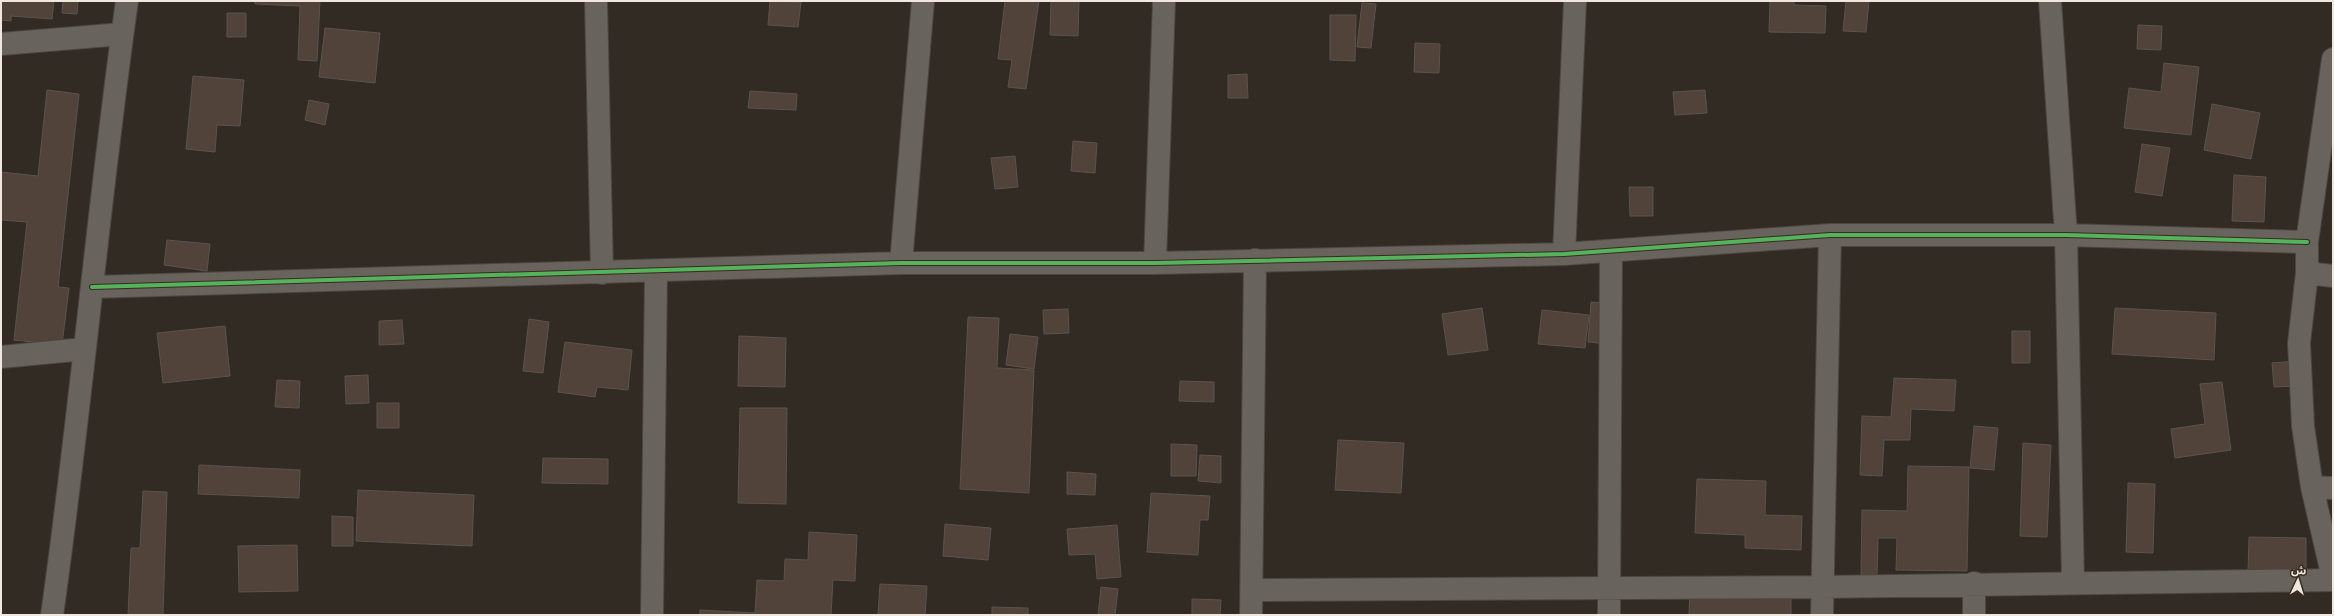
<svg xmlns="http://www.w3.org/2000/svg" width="2334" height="616" font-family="Ubuntu,'Noto Sans Arabic',sans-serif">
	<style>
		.building { fill: #52433a; stroke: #5a534e }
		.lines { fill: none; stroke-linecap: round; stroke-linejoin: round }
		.minor-casing { stroke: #4c4640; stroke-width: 24 }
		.minor { stroke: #69635e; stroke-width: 22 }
		.cycleway-casing { stroke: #382c1e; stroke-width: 6 }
		.cycleway { stroke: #56b35d; stroke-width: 4 }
	</style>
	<rect width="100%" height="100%" fill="#322b24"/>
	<path class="building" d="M1,1H54L52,19L11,16V21L1,20Z
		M63,1H78L77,14L62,13Z
		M255,1H320L317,61L298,60L300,6L255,4Z
		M770,1L801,2L798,27L768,25Z
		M1005,1H1039L1026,89L1008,87L1012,60L998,59Z
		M1051,1H1079L1078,36L1050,35Z
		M1770,1H1794V5L1826,6L1825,33L1769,32Z
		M1846,1H1869L1866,32L1843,31Z
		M1362,3L1376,4L1371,48L1357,47Z
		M227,13H246V37H227Z
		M1330,15H1356L1355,61L1330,60Z
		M2138,25L2162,26L2161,50L2137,49Z
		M325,28L380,33L375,83L319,77Z
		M1415,43L1440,44L1439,73L1414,72Z
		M2164,63L2199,67L2191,135L2124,128L2129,88L2161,92Z
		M1247,74L1248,98H1228V75Z
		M193,76L244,80L240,126L217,125L215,152L186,149Z
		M47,90L79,94L58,287L69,288L62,345L14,340L27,222L1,220V172L38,176Z
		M1705,90L1707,113L1675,115L1673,92Z
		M750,91L797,94L796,110L748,108Z
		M309,100L329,104L325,125L305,120Z
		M2212,104L2260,113L2251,159L2204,150Z
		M1073,141L1097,143L1095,173L1071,171Z
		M2142,144L2170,148L2162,196L2135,192Z
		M1015,156L1018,187L995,189L991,158Z
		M2234,175L2266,177L2264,222L2232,221Z
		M1629,187H1653V216H1630Z
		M167,240L210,244L207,271L164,265Z
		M1591,302L1614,304L1611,344L1588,342Z
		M1482,308L1488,350L1448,355L1442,314Z
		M2115,308L2216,313L2214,360L2112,354Z
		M1068,309L1069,333L1044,334L1043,310Z
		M1542,310L1589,315L1585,348L1538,344Z
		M968,317L999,318L997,368L1034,370L1029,493L960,489Z
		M529,319L549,322L543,373L523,371Z
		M402,320L404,344L379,345V321Z
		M225,326L230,376L163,383L157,333Z
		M2012,331H2030V363H2012Z
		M1010,334L1038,337L1034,369L1006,365Z
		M739,336L786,338L785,387L738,386Z
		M565,342L632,350L628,390L597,387L595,397L558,392Z
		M2298,361L2299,386L2274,387L2272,363Z
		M368,375L369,403L346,404L345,376Z
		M1894,378L1956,380L1954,411L1911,409L1910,440H1884L1882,476L1860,475L1862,416L1891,417Z
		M277,380L300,381L299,408L275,407Z
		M1180,381L1214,382V402L1179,401Z
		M2222,382L2231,450L2175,458L2171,429L2205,424L2200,384Z
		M377,403H399V428H377Z
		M740,408H787L786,504L738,503Z
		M1974,426L1998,428L1994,470L1970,468Z
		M1338,440L1404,443L1401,493L1335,490Z
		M2023,443L2051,445L2047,537L2020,536Z
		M1171,444L1197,445L1196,476H1171Z
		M1200,455L1221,456V483L1198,481Z
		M543,458L608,459V484L542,483Z
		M199,465L300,470L299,498L198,494Z
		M1908,466L1969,467L1967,571L1896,570L1897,538H1878L1877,575H1861L1862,510L1907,511Z
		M1067,472L1096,474L1095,495L1067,494Z
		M1697,479L1766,481L1765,515L1802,516L1801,550L1745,548V535L1695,533Z
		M2128,483L2155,484L2153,553L2126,552Z
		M358,490L474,495L472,546L356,541Z
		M143,491L167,492L163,615H128L131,548H140Z
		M1151,493L1210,496L1208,520H1200L1198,555L1147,552Z
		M332,516L353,517V546H332Z
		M945,524L991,528L988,560L943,556Z
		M1117,525L1121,577L1097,579L1095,554L1069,555L1067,529Z
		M809,532L857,535L855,581L833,580L831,615H700V610L755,613L757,580L784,581L785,559L808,560Z
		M2249,537L2306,538V573L2248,572Z
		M297,545L298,591L239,592L238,546Z
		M880,584L927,586L925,615H878Z
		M1690,585L1791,587V615H1689Z
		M1101,587L1118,589L1115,615H1098Z
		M1192,599L1221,600L1220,615H1192Z
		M992,607L1028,608V615H992Z"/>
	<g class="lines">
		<g class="minor-casing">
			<path id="minor" d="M596,1L602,273
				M2050,1L2066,235L2073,582
				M1,44L122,34
				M2333,59L2307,242V273L2299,343L2303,426L2312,487L2333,578
				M1564,254L1575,1
				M901,263L923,1
				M1155,263L1164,1
				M2307,273L2333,276
				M92,287L901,263H1155L1564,254L1830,235H2066L2307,242
				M1,357L84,349
				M2312,487L2333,488
				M1974,583V615
				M1252,590L1822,587L2333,580
				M52,615C81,411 98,205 127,1
				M652,615L656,271
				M1251,615L1255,260
				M1609,615L1611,252
				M1822,615L1830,235"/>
		</g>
		<use href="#minor" class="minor"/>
		<g class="cycleway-casing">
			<path id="cycleway" d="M92,287L901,263H1155L1564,254L1830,235H2066L2307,242"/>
		</g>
		<use href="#cycleway" class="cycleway"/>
	</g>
	<rect width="2334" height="616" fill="none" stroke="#f0e8df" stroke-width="4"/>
	<g transform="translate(2298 580) rotate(4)" stroke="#382c1e" stroke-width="3" paint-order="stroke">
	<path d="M0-3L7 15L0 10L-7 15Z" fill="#f0e8df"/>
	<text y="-6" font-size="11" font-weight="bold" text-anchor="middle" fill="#f0e8df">ش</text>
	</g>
</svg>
